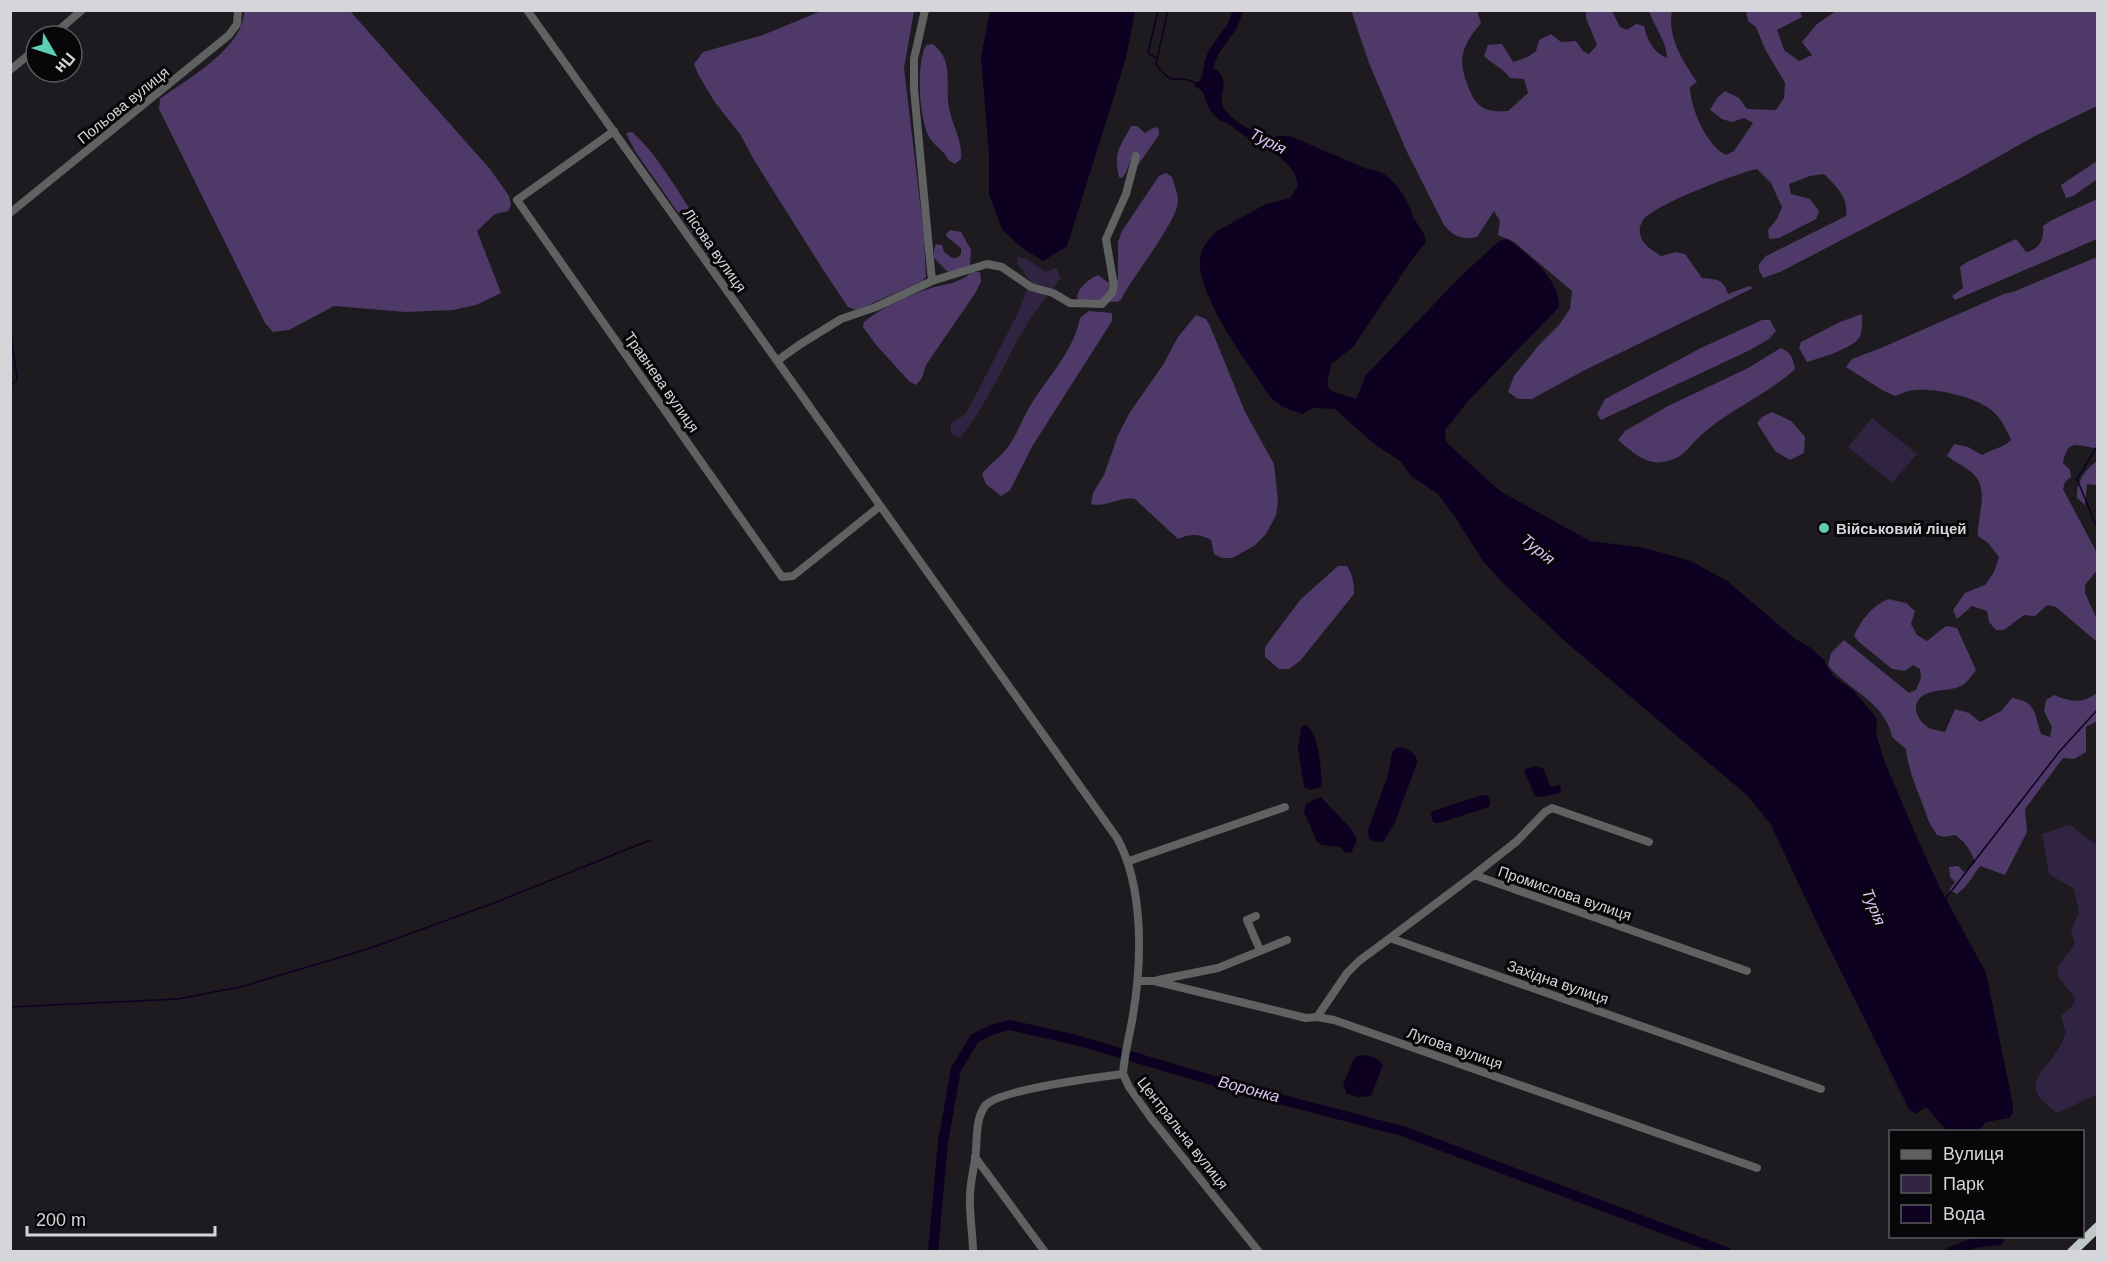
<svg xmlns="http://www.w3.org/2000/svg" width="2108" height="1262" font-family="Helvetica,sans-serif">
	<style>
		.green { fill: #312442 }
		.forest { fill: #4e3969 }
		.water { fill: #0e0020 }
		.lines { fill: none; stroke-linecap: round; stroke-linejoin: round }
		.stream { stroke: #0e0020; stroke-width: 1.5 }
		.river { stroke: #0e0020; stroke-width: 10 }
		.minor { stroke: #5f6261; stroke-width: 8 }
		.highway { stroke: #bec7c5; stroke-width: 10 }
		.poi-dot { fill: #5eceb7; stroke: #070608; stroke-width: 2 }
		.labels { text-anchor: middle; dominant-baseline: central; stroke-width: 6; stroke-linejoin: round; paint-order: stroke }
		.street-label { font-size: 15px; fill: #d6d5d9; stroke: #070608 }
		.poi-label { font-size: 15px; font-weight: bold; fill: #d6d5d9; stroke: #070608; text-anchor: start }
		.water-label { font-size: 16px; font-style: italic; fill: #dac7f7; stroke: #070608 }
	</style>
	<rect width="100%" height="100%" fill="#1d1b20"/>
	<path class="green" d="M1018,257L1027,259L1045,272L1056,268L1061,278C1044,298 1029,320 1016,343C999,376 983,409 960,438L951,433V424L964,415L969,408L1017,315L1030,281L1017,263Z
		M1872,418L1917,454L1892,483L1848,447Z
		M2070,825L2097,845L2098,1094L2057,1113C2019,1085 2039,1079 2057,1051C2061,1045 2063,1039 2066,1033L2061,1016L2071,1007L2076,999L2059,978L2057,967L2075,944L2071,930L2079,913L2074,889L2049,874L2042,834Z"/>
	<path class="forest" d="M1351,10L1477,11L1481,23C1460,48 1457,61 1470,91C1473,100 1480,108 1489,110C1495,112 1502,111 1508,111L1528,93L1524,79L1510,78C1503,68 1492,64 1484,56L1488,45L1502,44L1513,62L1528,57L1536,51L1539,40L1551,34L1561,42L1576,41L1583,51L1589,54L1597,45L1586,18V11H1612L1620,27L1627,30L1636,24L1644,26C1647,40 1653,52 1667,58C1667,42 1654,26 1649,11H1672C1667,37 1683,61 1697,82L1690,87C1690,108 1707,146 1726,155L1734,151L1753,123L1744,118L1732,122L1722,119L1710,110L1717,98L1725,91L1739,98L1747,109L1776,110L1784,98L1785,83L1765,49L1756,27L1748,21L1746,11H1800L1802,17L1777,30L1784,50L1799,61L1812,55L1802,42L1817,24L1836,11H2097V106L2033,137L1957,180L1780,272L1763,278L1759,270V264L1766,256L1846,216C1849,198 1836,186 1824,174L1810,176L1789,184L1791,194L1810,199L1819,211L1816,219L1779,238L1769,239L1768,230L1777,219L1782,207L1771,183L1757,169C1737,173 1654,205 1643,220C1641,222 1639,230 1640,233C1641,244 1653,251 1661,256L1676,252L1685,254L1702,278C1717,280 1723,278 1728,294L1749,286L1753,288L1583,371L1532,399H1518L1508,392L1514,376L1539,345L1559,325L1570,309L1572,291L1514,242L1498,235L1500,221L1494,211L1477,237C1462,240 1454,237 1444,225L1406,150L1369,63Z
		M244,11H350L490,169L509,196L511,205L508,211L495,214L477,231L501,293L476,305L453,310L406,312L334,306L289,330L273,332L265,323L159,109L160,99C187,79 244,48 244,11Z
		M821,11H914L904,68L924,236L926,277L922,281L857,310L848,307L822,268L754,160L740,134L714,101L698,74L694,64L703,52L763,35Z
		M933,44C938,48 942,53 945,60C950,75 946,92 949,108C952,125 963,141 961,159L955,164L948,160C944,149 932,145 928,135C919,114 916,65 926,45Z
		M1131,126H1137L1145,133L1155,127L1159,129V135L1138,165L1136,153C1126,163 1130,170 1122,178L1119,177C1113,151 1120,148 1131,126Z
		M632,132C658,154 683,200 702,228C707,234 714,239 716,247C718,252 717,256 716,261H713L707,254L635,151L626,133Z
		M2097,161L2096,180L2073,196L2066,198L2061,185Z
		M1166,173L1172,177C1174,184 1177,192 1178,199C1179,221 1132,276 1121,300L1117,302L1080,300L1077,298C1078,287 1089,279 1098,275L1107,282L1118,279V242L1122,231L1159,176Z
		M2097,199V239L1955,300L1952,296L1963,288L1960,267L1967,262L2016,239L2026,252C2040,249 2044,239 2043,226L2052,220Z
		M950,230L961,232L971,250L970,266L955,275L947,271L934,258V250L936,244L942,245L944,252L952,258H957L961,254V248L947,237L946,234Z
		M2097,257V448C2081,448 2068,435 2063,463L2070,470L2071,477L2065,482L2063,489L2097,553V570L2085,585V593L2097,619V642L2056,607L2047,605L2035,616L2024,615L2004,630H1996L1989,622L1987,611L1972,606L1957,619L1953,610L1965,593L1985,585L1994,572L1999,557L1988,543L1978,536C1977,514 1991,488 1971,472C1964,466 1955,462 1947,456L1954,444L1968,447L1982,455C1992,449 2003,448 2011,440C2006,429 2001,417 1990,409C1973,396 1929,386 1908,391C1904,392 1899,395 1895,396L1882,390L1846,367L1852,359L1881,348L2004,294L2013,292Z
		M972,272H980L981,281L976,292L926,365L922,378L916,385L909,381L877,346L863,327L864,322C882,307 906,297 928,289C946,283 957,285 972,272Z
		M1089,311L1112,313V321L1033,445L1010,490L1001,496L986,484L982,474C990,463 1000,458 1008,447C1017,435 1022,420 1030,406C1047,378 1074,351 1080,318Z
		M1862,314C1862,321 1863,331 1859,338C1851,349 1820,358 1807,362L1799,348L1801,342L1840,322Z
		M1196,315L1206,319L1210,326L1245,412L1274,464L1278,501L1276,515L1266,534L1254,546L1232,558H1222L1214,554L1211,540C1198,533 1190,534 1178,539L1135,499C1119,496 1108,508 1091,504L1093,493L1104,475L1118,435L1130,412L1163,365L1178,337Z
		M1762,320H1770L1776,331L1769,339L1750,350L1601,420L1597,414L1605,399L1701,348Z
		M1781,348C1791,352 1793,359 1795,369C1766,396 1725,411 1696,440C1685,452 1681,459 1662,462C1645,465 1630,450 1618,440L1625,431L1668,406L1748,368Z
		M1772,412L1791,421L1805,437L1804,453L1790,460L1775,451L1757,423L1762,417Z
		M2097,461V485L2087,484L2085,505L2077,498C2076,482 2084,471 2097,461Z
		M1338,566H1347C1353,575 1354,584 1354,594L1300,661L1289,669H1279L1265,657V647L1300,600Z
		M1888,599L1906,603L1915,611L1911,624L1917,635L1927,641L1946,626L1957,628L1976,670C1973,674 1969,680 1964,684C1952,693 1931,687 1920,698C1910,708 1920,724 1931,729C1935,730 1941,731 1945,732L1955,709L1969,713L1980,722L2001,711L2012,698C2037,702 2034,713 2041,734L2050,737L2052,727L2044,711L2046,700L2054,695C2071,702 2082,704 2097,693V721L2086,727V752L2074,759L2063,758L2025,809L2027,832L2005,875L1980,866L1966,886L1957,894L1949,890L1955,882L1950,877L1949,867L1958,866L1964,872L1975,862C1971,850 1965,842 1955,835L1944,837L1937,835C1927,821 1927,815 1921,800C1914,782 1908,768 1906,749L1892,737C1886,703 1849,690 1828,666L1831,653L1844,640L1909,693L1916,690L1921,678L1920,669L1913,665L1905,671L1892,669L1859,642L1854,636C1861,620 1872,606 1888,599Z"/>
	<path class="water" d="M990,11H1135L1126,58L1067,246L1043,261L1021,247L1002,229L989,194V155L981,57Z
		M1211,69H1216C1230,83 1220,90 1222,104C1225,118 1257,134 1270,139L1277,136H1290L1367,169C1388,169 1402,191 1410,208C1414,216 1409,210 1413,217C1419,227 1424,230 1426,242L1411,261L1353,347L1331,364L1327,385L1331,391L1356,399L1366,375L1460,277L1499,241L1508,239C1529,256 1559,277 1559,307L1470,399L1445,430L1446,442L1500,491L1590,541L1645,548L1691,561L1727,581L1794,638L1811,648L1824,660L1833,676L1853,690L1870,710L1877,719L1876,734L1884,760L1911,824L1939,886L1986,973L2013,1105V1113L2009,1118L1986,1122L1978,1131H1947L1926,1107L1915,1114L1909,1109L1819,927L1771,825L1748,796L1567,643L1502,582L1483,561L1457,520L1438,494L1411,476L1400,461L1373,443L1335,409L1313,408L1302,414L1283,407L1272,399C1252,370 1190,288 1201,253C1204,245 1211,237 1217,231L1266,204L1290,198L1298,186C1295,159 1261,146 1242,134C1234,129 1227,122 1220,117C1215,113 1216,109 1214,105C1211,97 1200,90 1194,85L1195,82H1199L1202,76Z
		M1306,725C1319,733 1321,770 1322,784L1321,787L1310,790L1304,787L1298,749L1301,727Z
		M1401,747C1410,751 1417,752 1417,763L1395,822L1384,841L1377,842L1369,839L1368,830L1388,775L1392,753L1396,748Z
		M1535,766L1543,768L1550,785L1552,787L1560,785L1561,793L1540,797L1535,796L1524,771L1525,769Z
		M1482,795H1487C1490,799 1491,803 1489,807L1439,823H1435L1432,820L1431,814L1433,811Z
		M1321,797L1352,830L1357,840L1351,853L1345,852L1341,847L1322,845L1317,842L1304,812L1306,804L1317,798Z
		M1367,1055L1377,1059L1383,1065L1371,1096L1359,1097L1347,1094L1343,1085L1353,1061L1357,1056Z"/>
	<g class="lines">
		<path class="stream" d="M1168,10L1156,64C1175,90 1174,73 1194,82
			M1156,58L1148,53L1158,10
			M10,327L17,379L10,387
			M2098,445L2077,479L2098,530
			M1946,898L2059,752L2098,709
			M10,1007L178,999L240,987L368,949L494,903L650,840"/>
		<path class="river" d="M1224,117C1206,105 1204,75 1212,56C1216,46 1225,37 1231,28C1234,23 1236,16 1238,10
			M933,1252L943,1142L956,1069L975,1038L994,1029L1010,1025L1076,1040L1245,1090L1402,1131L1726,1252
			M1951,1252L1974,1243L1999,1240"/>
		<path class="minor" d="M527,10L1117,838C1144,887 1142,961 1133,1015C1130,1035 1124,1054 1123,1074L1129,1087L1151,1118L1259,1252
			M925,10L914,59V89L932,281
			M52,36L82,10
			M10,70L36,49
			M614,131L517,200L782,577L793,576L879,507
			M10,213L229,35L237,24L238,10
			M777,361L799,345L841,319L876,307L932,281L987,264L1002,267L1031,287L1053,293L1070,303L1102,304L1112,293L1114,286L1106,239L1126,194L1136,156
			M1129,861L1285,807
			M1474,875L1517,841L1545,812L1552,808L1649,842
			M1256,916L1247,920L1260,950
			M1390,938L1474,875L1747,971
			M1158,980L1218,968L1287,940
			M1138,981H1154L1306,1018L1317,1017L1334,1020L1757,1168
			M1317,1017L1347,973L1359,961L1390,938L1821,1089
			M975,1157L1045,1252
			M973,1252C973,1233 969,1215 970,1196C970,1181 975,1166 976,1151C977,1137 976,1118 985,1106C997,1090 1099,1077 1123,1074"/>
		<path class="highway" d="M2072,1252L2098,1227"/>
	</g>
	<circle class="poi-dot" cx="1824" cy="528" r="6"/>
	<g class="labels">
		<g class="street-label">
			<text transform="translate(123 105) rotate(-39)">Польова вулиця</text>
			<text transform="translate(715 250) rotate(55)">Лісова вулиця</text>
			<text transform="translate(662 382) rotate(55)">Травнева вулиця</text>
			<text transform="translate(1565 893) rotate(19)">Промислова вулиця</text>
			<text transform="translate(1558 982) rotate(19)">Західна вулиця</text>
			<text transform="translate(1455 1048) rotate(19)">Лугова вулиця</text>
			<text transform="translate(1183 1133) rotate(52)">Центральна вулиця</text>
		</g>
		<g class="poi-label">
			<text x="1836" y="528">Військовий ліцей</text>
		</g>
		<g class="water-label">
			<text transform="translate(1268 141) rotate(27)">Турія</text>
			<text transform="translate(1538 549) rotate(39)">Турія</text>
			<text transform="translate(1874 907) rotate(68)">Турія</text>
			<text transform="translate(1249 1089) rotate(15)">Воронка</text>
		</g>
	</g>
	<rect width="2108" height="1262" fill="none" stroke="#d6d5d9" stroke-width="24"/>
	<rect x="1889" y="1130" width="195" height="108" fill="#070608" stroke="#5a595c" stroke-width="1.5"/>
	<rect x="1901" y="1150" width="30" height="9" fill="#5f6261" stroke="#5a595c" stroke-width="1.5"/>
	<text x="1943" y="1160" font-size="18" fill="#d6d5d9">Вулиця</text>
	<rect x="1901" y="1175" width="30" height="18" fill="#312442" stroke="#5a595c" stroke-width="1.5"/>
	<text x="1943" y="1190" font-size="18" fill="#d6d5d9">Парк</text>
	<rect x="1901" y="1205" width="30" height="18" fill="#0e0020" stroke="#5a595c" stroke-width="1.5"/>
	<text x="1943" y="1220" font-size="18" fill="#d6d5d9">Вода</text>
	<g transform="translate(54 54) rotate(129)"><circle r="28" fill="#070608" stroke="#5a595c" stroke-width="1.5"/>
	<path d="M0-4.5L10 22L0 15L-10 22Z" fill="#5eceb7"/>
	<text y="-9" font-size="16" font-weight="bold" text-anchor="middle" fill="#d6d5d9">Пн</text>
	</g>
	<path d="M27 1226v9h188v-9" fill="none" stroke="#d6d5d9" stroke-width="3"/>
	<text x="36" y="1226" font-size="18" fill="#d6d5d9" stroke="#070608" stroke-width="4.5" paint-order="stroke">200 m</text>
</svg>
